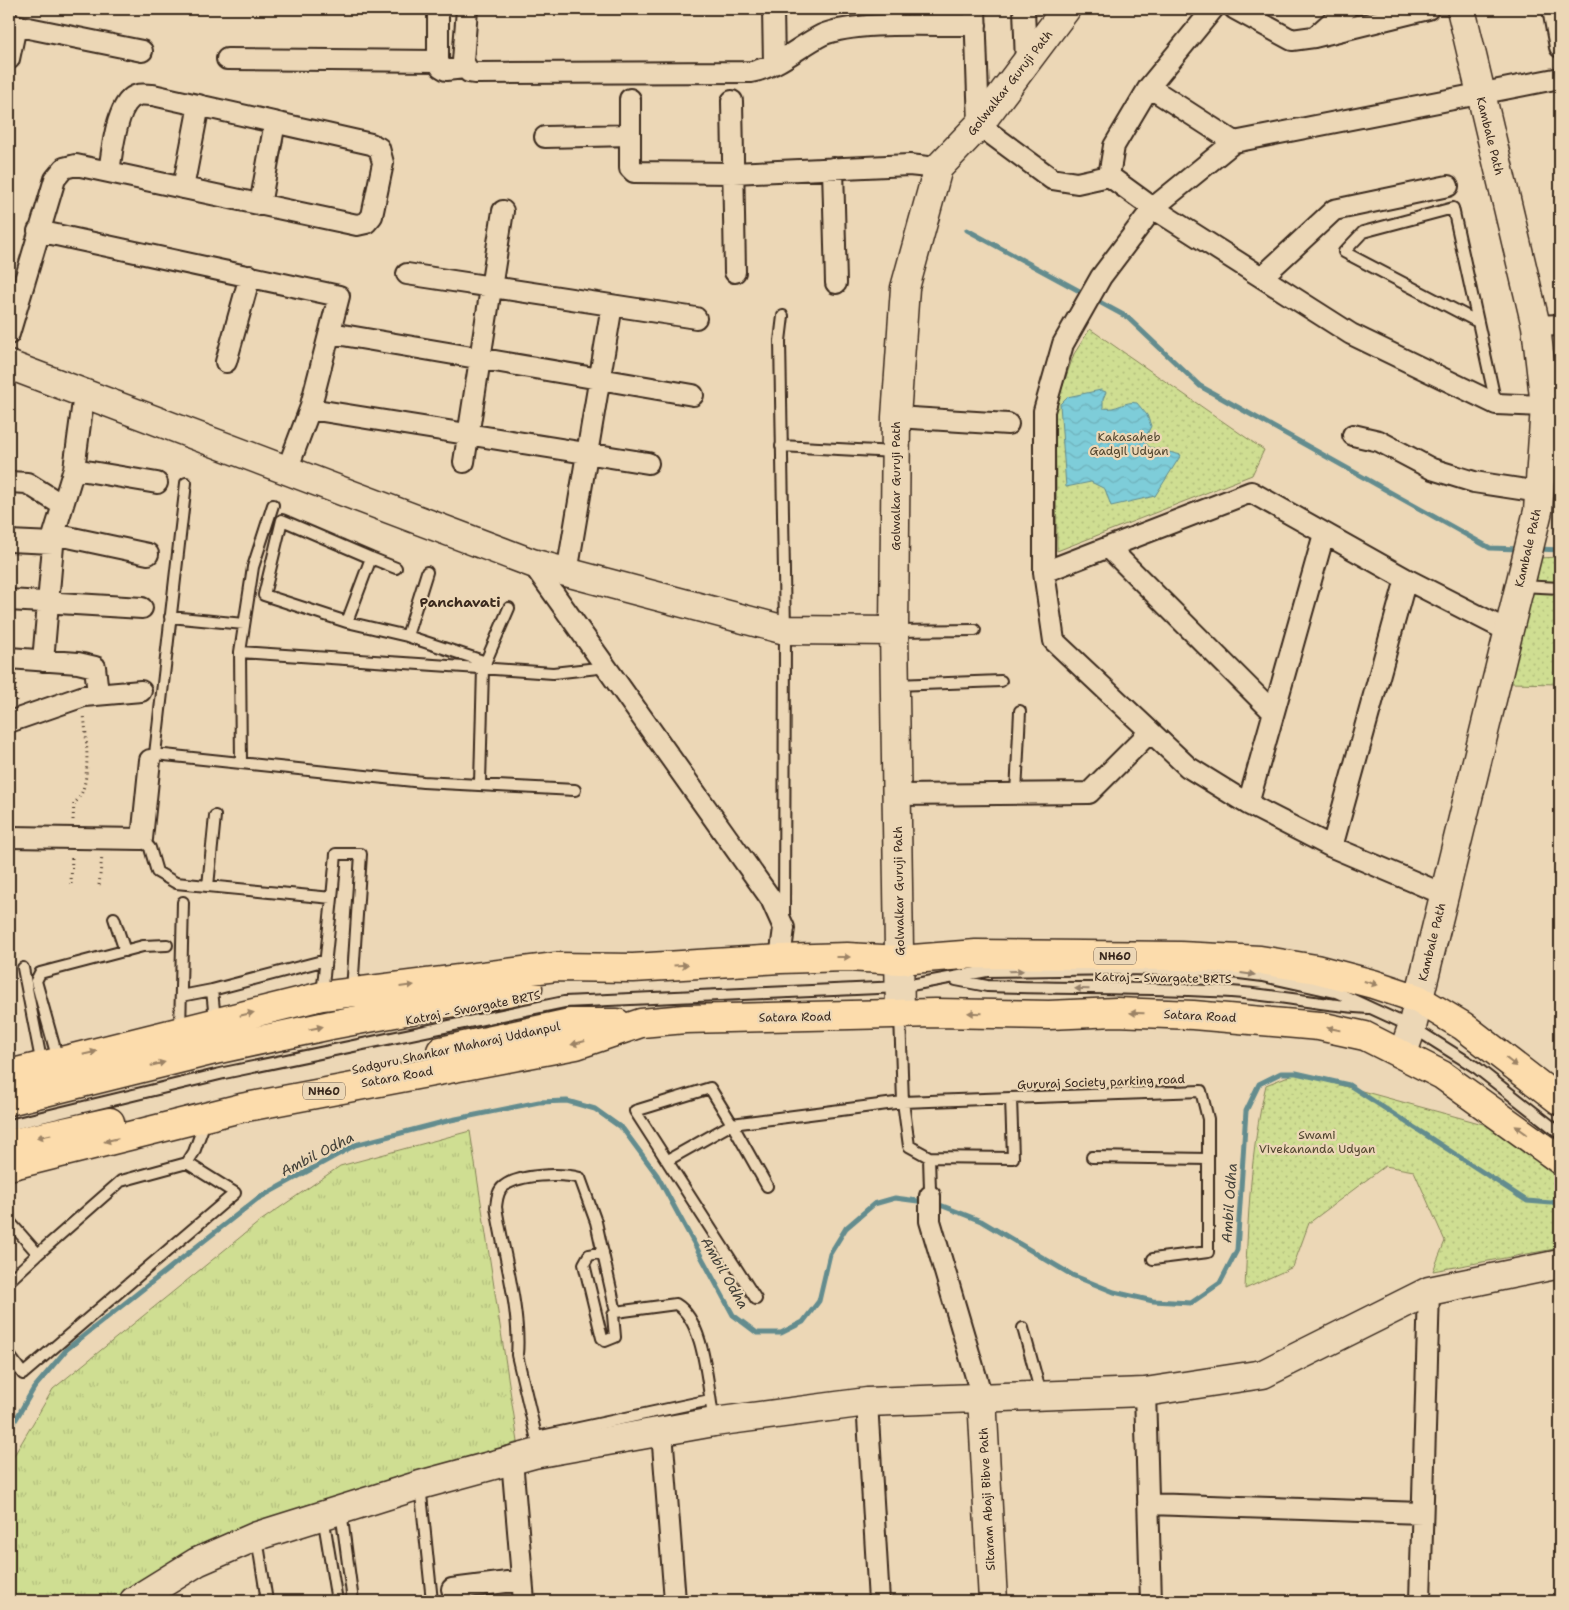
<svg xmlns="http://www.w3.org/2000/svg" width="1569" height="1610" font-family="'Shantell Sans',sans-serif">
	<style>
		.grass { fill: url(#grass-tufts); stroke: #858458 }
		.park { fill: url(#park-dots); stroke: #858458 }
		.water { fill: url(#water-waves); stroke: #638c8e }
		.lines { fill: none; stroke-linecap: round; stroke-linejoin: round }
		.stream { stroke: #638c8e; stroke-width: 5 }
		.lane-casing { stroke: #3b2a1e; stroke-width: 14 }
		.street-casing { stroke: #3b2a1e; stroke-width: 24 }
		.secondary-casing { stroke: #3b2a1e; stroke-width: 31 }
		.highway-casing { stroke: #3b2a1e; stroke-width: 31 }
		.path { stroke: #3b2a1e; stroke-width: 3; stroke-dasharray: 1 4; stroke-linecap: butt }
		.lane { stroke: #ecd7b6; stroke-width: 10 }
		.street { stroke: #ecd7b6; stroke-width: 20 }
		.secondary { stroke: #ecd7b6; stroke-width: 28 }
		.highway { stroke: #fcdcac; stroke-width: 28 }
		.oneway { fill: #9c8365 }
		.oneway2 { fill: #94806a }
		.labels { text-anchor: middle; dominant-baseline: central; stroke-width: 4.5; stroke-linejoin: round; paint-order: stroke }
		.shield { fill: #ecd7b6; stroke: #705e4c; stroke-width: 1 }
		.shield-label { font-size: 11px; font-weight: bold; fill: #3b2a1e }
		.street-label { font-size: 12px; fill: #3b2a1e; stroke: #ecd7b6 }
		.park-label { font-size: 12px; fill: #51452f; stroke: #ecd7b6 }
		.neighbourhood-label { font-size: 14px; font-weight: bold; fill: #3b2a1e; stroke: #ecd7b6 }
		.water-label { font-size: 14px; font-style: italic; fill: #45423a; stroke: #ecd7b6 }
	</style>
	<defs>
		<pattern id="grass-tufts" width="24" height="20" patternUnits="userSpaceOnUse" patternTransform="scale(1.25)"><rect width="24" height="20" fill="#cfde92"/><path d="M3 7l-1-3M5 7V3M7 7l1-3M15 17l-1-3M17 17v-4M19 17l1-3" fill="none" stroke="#b3bf7d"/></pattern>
		<pattern id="park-dots" width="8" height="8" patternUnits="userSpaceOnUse" patternTransform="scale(1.25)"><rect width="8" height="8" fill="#cfde92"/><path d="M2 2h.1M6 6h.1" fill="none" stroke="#b3bf7d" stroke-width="1.8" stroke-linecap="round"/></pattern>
		<pattern id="water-waves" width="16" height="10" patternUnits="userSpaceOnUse" patternTransform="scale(1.25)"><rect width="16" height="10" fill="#7ecdd9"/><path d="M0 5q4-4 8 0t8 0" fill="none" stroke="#6eb0ba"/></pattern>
	</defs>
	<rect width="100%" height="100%" fill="#ecd7b6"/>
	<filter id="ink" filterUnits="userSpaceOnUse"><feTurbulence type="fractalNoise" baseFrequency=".02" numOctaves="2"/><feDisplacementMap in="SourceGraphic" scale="10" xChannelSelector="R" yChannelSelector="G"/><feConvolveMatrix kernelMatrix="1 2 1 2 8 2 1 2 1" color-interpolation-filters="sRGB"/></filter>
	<g filter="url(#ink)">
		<path class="grass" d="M470,1131L518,1442L201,1547L115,1601H9V1464L53,1389L259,1222L340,1166Z"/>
		<path class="park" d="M1090,329L1264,450L1252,475L1057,551L1055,408L1074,354Z
			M1560,557V684L1509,683L1538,558Z
			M1296,1073L1494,1127L1560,1180V1248L1433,1271L1445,1241L1414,1171L1385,1166L1309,1223L1293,1267L1245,1289C1248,1221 1250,1151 1266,1085Z"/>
		<path class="water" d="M1101,390L1106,392L1103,399V408C1116,411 1125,400 1137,403L1147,415L1151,426L1144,441L1149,447L1181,455L1155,496L1111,506L1105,489L1091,482L1066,487L1060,404L1067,397Z"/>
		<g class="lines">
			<path class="stream" d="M967,230L1085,294
				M1092,298L1127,317L1200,386L1490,548L1519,549
				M1538,549L1560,550
				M935,1203L981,1221L1072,1275L1114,1292L1153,1301L1191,1303L1220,1283L1237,1250L1246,1111L1259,1084L1281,1073H1296L1349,1085L1527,1201L1551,1203L1560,1200
				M9,1431L34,1388L67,1349L257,1199L355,1145L451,1120L539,1102L567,1101L595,1109L623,1129L657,1175L733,1315L757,1333H781L803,1322L819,1301L830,1254L846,1228L874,1204L895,1198L926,1202"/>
			<g class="lane-casing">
				<path id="lane" d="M783,316L780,341L785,630L784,920
					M1478,322L1344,252L1363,232L1453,208L1496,404
					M781,446L895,452
					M186,483L155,754L423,782L575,790
					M273,505L253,567L240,652L553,673L607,667
					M371,558L396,568
					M1521,586L1560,588
					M170,617L244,624
					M347,622L264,595L282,520L371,558L347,622L407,636L427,572
					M895,631L975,630
					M407,636L486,662
					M240,652L241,763
					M896,685L1001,681
					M480,783L483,668L509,608
					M1016,794L1020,711
					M142,839L150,848L157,872L176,883L332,898L322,995
					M208,886L215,816
					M332,898L336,854H361L352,991
					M114,918L125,951
					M23,968L42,1065
					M956,980L987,986C1069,989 1150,987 1231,992C1277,995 1322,1005 1368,1008
					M181,996L212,990
					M900,1015L903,1102L909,1146L929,1157
					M215,1020L212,990L326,960
					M180,1030L183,902
					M58,1060L36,981L40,973L143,946L167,945
					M9,1125L224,1073L564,1002L900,987L987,971L1123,969L1223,971L1263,976L1336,992L1412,1027L1477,1068L1560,1133
					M1092,1157L1207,1159
					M668,1160L732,1124L710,1088L635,1111L756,1299
					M767,1186L732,1124L903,1102L1201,1091L1208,1119V1252L1153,1259
					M930,1190L929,1157L1013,1158L1011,1098
					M9,1221L38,1254L9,1281
					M603,1252L589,1255L584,1264L602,1338L605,1341L615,1337L613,1315L616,1312
					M38,1254L121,1181L187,1163L194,1152L206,1119
					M1023,1328L1041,1394
					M9,1355L23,1374L235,1193L187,1163
					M537,1437L710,1400
					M540,1453L517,1355C521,1313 503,1251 496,1207C497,1200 497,1191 504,1186C520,1174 561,1173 580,1178L596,1222L616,1312L676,1304C706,1322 707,1388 714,1421
					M420,1485L432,1601
					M341,1511L353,1601
					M323,1516L337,1601
					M257,1538L267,1601"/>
			</g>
			<g class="street-casing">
				<path id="street" d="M438,9V61L441,67L446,70L465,68
					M467,9L463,61L469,72L476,73L751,72C778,67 798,47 822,35C857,20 936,26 976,25
					M773,9L774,64
					M975,9L979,125L1052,179L1077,183L1109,176
					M1024,9L1026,63
					M1213,9L1149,87L1114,146L1109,176L1153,208L1351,334L1496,404L1545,406
					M1235,9L1292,40L1314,37L1428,9
					M1553,9L1560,47
					M9,24L142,51
					M1316,36L1346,9
					M9,59L16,26
					M227,59L438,61
					M1149,87L1234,142
					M732,101L735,272
					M630,135V99
					M545,137L630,135V168L634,172L734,173L909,165L938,168
					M833,168L836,283
					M183,188L199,105
					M260,205L275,122
					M38,231L339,296L310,409L287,470
					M407,274L696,318
					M1262,277L1334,210L1448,186
					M1536,326L1560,325
					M331,333L693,395
					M9,334L55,179L64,168L76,165L357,225L366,223L372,216L383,163L379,148L371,144L153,95C148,95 142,94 138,95C116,100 112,154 109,172
					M226,362L250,276
					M310,409L648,463
					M896,417L1008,424
					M1353,435L1379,441L1432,469L1474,482L1539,492
					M464,462L503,211
					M74,469L157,483
					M9,482L27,483L62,505
					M54,534L148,554
					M9,541L53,543
					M1109,548L1273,712
					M532,563L771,899L784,928L780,959
					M1044,572L1251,492L1406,579L1332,847
					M567,573L612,305
					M1406,579L1508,631
					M9,600L142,608
					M9,658L78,663L95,667L98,693
					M43,661L54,534L74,469L84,394
					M9,722L84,696L141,691
					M897,795L1089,793L1150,732
					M1248,804L1324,534
					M9,837L142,839L150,760
					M1443,894L1332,847L1248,804L1188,767L1054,641L1044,572V411L1063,344L1101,277L1153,208L1234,142L1560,78
					M930,1196V1221L982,1397
					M1145,1392L1151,1601
					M867,1402L879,1601
					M662,1432L675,1601
					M512,1460L524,1601
					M1148,1504L1422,1513
					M452,1589L522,1580
					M1420,1601L1429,1291"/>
			</g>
			<g class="secondary-casing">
				<path id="secondary" d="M9,365L532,563L785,630L894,631
					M900,1014L894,631L896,417L905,288L938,168L979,125L1066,9
					M1403,1053L1412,1027L1538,511L1545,406L1536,326L1461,9
					M982,1397L993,1601
					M134,1601L197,1562L257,1536L420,1485L534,1454L714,1422L867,1402L1145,1392L1263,1374L1429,1291L1560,1264"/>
			</g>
			<g class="highway-casing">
				<path id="highway" d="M441,1051L570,1023H617
					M9,1074L322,996L556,967L633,968L780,959L847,957L900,960L976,954L1180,956L1260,960L1316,969L1373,984L1418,999L1463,1026L1560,1101
					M9,1101L219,1049L331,1025L528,988
					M9,1144L110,1122
					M9,1166L241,1108L576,1045L641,1023L685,1019L935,1013L1049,1015L1116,1012L1193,1015L1319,1026L1365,1036L1442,1075L1560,1160"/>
			</g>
			<path class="path" d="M15,675L16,702
				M9,776L12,775L9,801
				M73,820L74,803C93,790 86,735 84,714
				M71,884L72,856
				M99,885L102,856"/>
			<use href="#lane" class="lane"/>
			<use href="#street" class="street"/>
			<use href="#secondary" class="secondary"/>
			<use href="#highway" class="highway"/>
		</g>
		<defs><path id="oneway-solid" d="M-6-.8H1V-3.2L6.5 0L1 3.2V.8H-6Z" transform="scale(1.25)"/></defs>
		<g class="oneway">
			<use href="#oneway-solid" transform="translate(843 957)"/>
			<use href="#oneway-solid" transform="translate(681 965) rotate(-4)"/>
			<use href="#oneway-solid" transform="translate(1371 983) rotate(16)"/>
			<use href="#oneway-solid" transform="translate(407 986) rotate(-7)"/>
			<use href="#oneway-solid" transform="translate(975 1013) rotate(-179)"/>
			<use href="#oneway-solid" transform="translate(1137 1013) rotate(-178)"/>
			<use href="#oneway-solid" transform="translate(247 1014) rotate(-13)"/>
			<use href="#oneway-solid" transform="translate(316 1028) rotate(-12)"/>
			<use href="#oneway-solid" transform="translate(1334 1029) rotate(-168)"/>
			<use href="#oneway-solid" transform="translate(578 1043) rotate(165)"/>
			<use href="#oneway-solid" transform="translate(90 1053) rotate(-14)"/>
			<use href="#oneway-solid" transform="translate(1511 1062) rotate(38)"/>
			<use href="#oneway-solid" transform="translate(158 1064) rotate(-14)"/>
			<use href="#oneway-solid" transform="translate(1521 1130) rotate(-144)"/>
			<use href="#oneway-solid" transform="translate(44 1136) rotate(168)"/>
			<use href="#oneway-solid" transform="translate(111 1140) rotate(166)"/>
		</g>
		<g class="oneway2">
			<use href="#oneway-solid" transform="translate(1016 971) rotate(-1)"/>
			<use href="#oneway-solid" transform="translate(1248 974) rotate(7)"/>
			<use href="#oneway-solid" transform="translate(1082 989) rotate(-179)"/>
		</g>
	</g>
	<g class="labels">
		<g class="shield">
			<rect x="1094" y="947.5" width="42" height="17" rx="4"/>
			<rect x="303" y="1082.5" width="42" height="17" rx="4"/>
		</g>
		<g class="shield-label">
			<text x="1115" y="956">NH60</text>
			<text x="324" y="1091">NH60</text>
		</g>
		<g class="street-label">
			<text transform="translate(1010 83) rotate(-52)">Golwalkar Guruji Path</text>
			<text transform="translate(1490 136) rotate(76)">Kambale Path</text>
			<text transform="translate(896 486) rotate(-90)">Golwalkar Guruji Path</text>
			<text transform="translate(1528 548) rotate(-77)">Kambale Path</text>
			<text transform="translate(899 891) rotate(-91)">Golwalkar Guruji Path</text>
			<text transform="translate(1432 942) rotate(-76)">Kambale Path</text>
			<text transform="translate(1163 978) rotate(1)">Katraj - Swargate BRTS</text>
			<text transform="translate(473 1008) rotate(-11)">Katraj - Swargate BRTS</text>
			<text transform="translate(1200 1016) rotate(3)">Satara Road</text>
			<text transform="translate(795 1017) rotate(-1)">Satara Road</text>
			<text transform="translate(456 1048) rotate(-12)">Sadguru Shankar Maharaj Uddanpul</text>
			<text transform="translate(397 1077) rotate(-10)">Satara Road</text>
			<text transform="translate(1101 1082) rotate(-2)">Gururaj Society parking road</text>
			<text transform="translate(987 1499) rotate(-93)">Sitaram Abaji Bibve Path</text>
		</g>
		<g class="park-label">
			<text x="1129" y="437">Kakasaheb<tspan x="1129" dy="14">Gadgil Udyan</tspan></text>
			<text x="1317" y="1135">Swami<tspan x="1317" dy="14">Vivekananda Udyan</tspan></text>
		</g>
		<g class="neighbourhood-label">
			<text x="460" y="602">Panchavati</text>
		</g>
		<g class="water-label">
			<text transform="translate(317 1154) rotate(-27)">Ambil Odha</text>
			<text transform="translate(1229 1203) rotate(-86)">Ambil Odha</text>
			<text transform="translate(725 1273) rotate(60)">Ambil Odha</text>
		</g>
	</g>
	<rect width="1569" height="1610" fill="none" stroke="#ecd7b6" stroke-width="30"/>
	<rect x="15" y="15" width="1539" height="1580" fill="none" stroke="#3b2a1e" stroke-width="2" filter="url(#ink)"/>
</svg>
